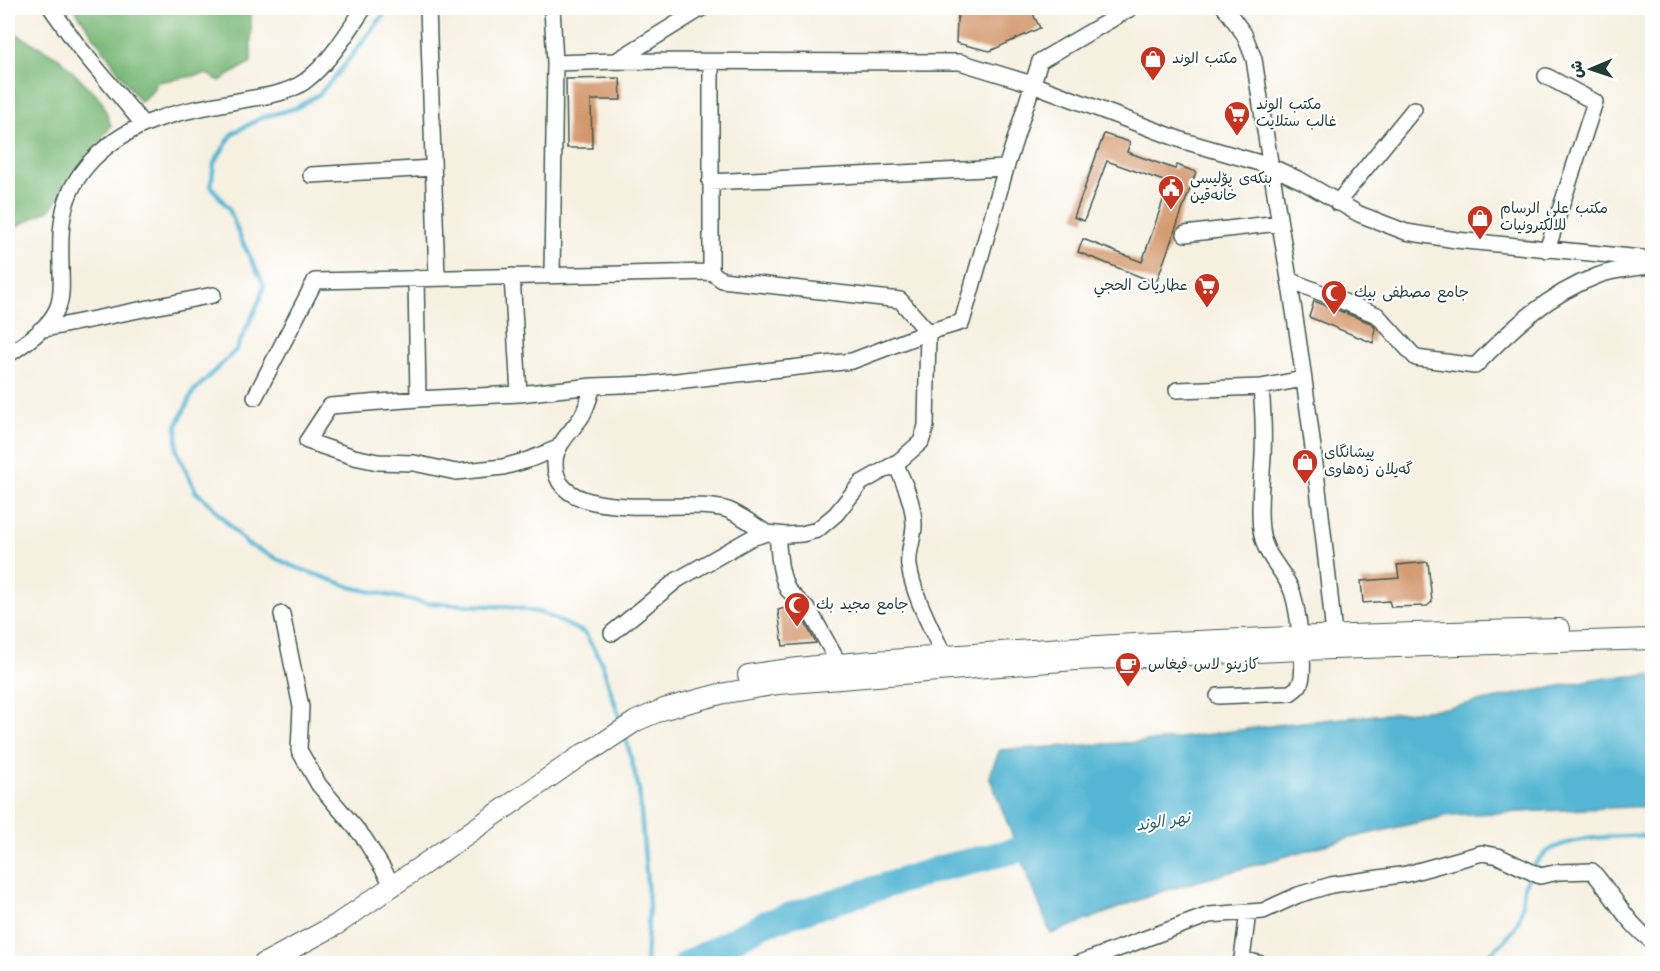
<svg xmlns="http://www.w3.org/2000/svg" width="1660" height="971" font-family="Kalam,'Playpen Sans Arabic',sans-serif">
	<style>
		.forest { fill: #7cb979; stroke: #4e7b56; stroke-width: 1.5 }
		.water { fill: #54b6d3; stroke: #3a7a84; stroke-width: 1.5 }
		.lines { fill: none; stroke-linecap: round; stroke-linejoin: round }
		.stream { stroke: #54b6d3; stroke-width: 4.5 }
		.river { stroke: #54b6d3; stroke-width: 26 }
		.building { fill: #d2966b }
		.minor-casing { stroke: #3f584e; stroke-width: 18 }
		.major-casing { stroke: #3f584e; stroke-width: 22 }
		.minor { stroke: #fff; stroke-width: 15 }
		.major { stroke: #fff; stroke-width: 20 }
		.labels { text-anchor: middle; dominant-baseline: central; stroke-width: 4.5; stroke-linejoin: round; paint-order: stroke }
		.poi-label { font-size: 15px; fill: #1f3d34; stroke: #fff; text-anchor: start }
		.water-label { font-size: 16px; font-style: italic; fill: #2f6164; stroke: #fff }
	</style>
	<rect width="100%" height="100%" fill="#fff"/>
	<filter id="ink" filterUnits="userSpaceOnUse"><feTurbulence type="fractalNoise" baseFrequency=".0167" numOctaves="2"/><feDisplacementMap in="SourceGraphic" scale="12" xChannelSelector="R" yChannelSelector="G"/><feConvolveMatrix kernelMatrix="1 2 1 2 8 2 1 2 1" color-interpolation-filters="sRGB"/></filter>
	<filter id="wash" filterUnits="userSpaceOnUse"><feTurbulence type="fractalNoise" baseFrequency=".008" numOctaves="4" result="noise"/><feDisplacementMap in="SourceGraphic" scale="24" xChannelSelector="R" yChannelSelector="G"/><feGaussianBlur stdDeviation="1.35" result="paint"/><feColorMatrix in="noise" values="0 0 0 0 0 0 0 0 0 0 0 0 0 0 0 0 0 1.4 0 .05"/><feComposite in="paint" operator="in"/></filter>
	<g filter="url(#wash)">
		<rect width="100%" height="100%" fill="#f6f0e0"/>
		<path class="forest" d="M8,8H10L8,29L59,58L102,101L111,126L51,209L8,231Z
			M74,8H251V62L220,81L206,74L157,82L151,93L140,102Z"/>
		<path class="water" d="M1652,675V806L1451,815L1346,839L1157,893L1051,934L989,776L1000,750L1158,741L1284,724L1446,708L1601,678Z"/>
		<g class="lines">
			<path class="stream" d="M389,8L334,78L319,94L296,108L263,117L233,133L214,163L211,186L229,209L241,239L264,285L259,302L236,350L193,392L177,425V451L196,492L209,503L247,544L292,566L354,588L425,603L512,607L542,613L585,633L601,661L622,725
				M625,735L639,789L649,906L646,964
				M1475,964C1494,952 1515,935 1521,913C1523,904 1522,894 1525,885C1529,874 1535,861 1544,854C1565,836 1626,835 1652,836"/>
			<path class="river" d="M686,964L766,923L945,867L1053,842"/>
		</g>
		<g id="blocks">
			<path class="building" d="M960,8H1030L1040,28L990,51L956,43L957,20Z
				M620,78L621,100H591L592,148H567L566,79Z
				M1104,134L1130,142L1127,152L1175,169L1177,165L1196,172L1156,283L1078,252L1083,239L1142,262L1169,183L1107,161L1084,221L1074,217Z
				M1314,301L1371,323L1375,328L1373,343L1309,317Z
				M1428,562L1432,602L1427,606L1391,607L1389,601L1363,603L1361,581L1399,578L1397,565Z
				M791,606L803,619L816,643L783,646L778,610Z"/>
		</g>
	</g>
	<g filter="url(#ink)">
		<use href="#blocks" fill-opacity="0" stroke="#3f584e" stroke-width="1.5"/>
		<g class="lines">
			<g class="minor-casing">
				<path id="minor" d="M51,8L78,46L143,124
					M428,8L437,278
					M552,8L555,63L552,275
					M1225,8L1244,34L1254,59C1265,133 1277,206 1289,279C1308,397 1322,516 1334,635
					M616,61L702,8
					M711,62V272
					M555,63L616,61L960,62L1032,84L1184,141L1270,166L1302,181L1359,214L1406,232L1456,240L1652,259
					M1546,76L1595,102L1547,250
					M311,175L433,168
					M710,182L1006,168
					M1337,203L1414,109
					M1185,234L1279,223
					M512,276L519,394
					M416,278L418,399
					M1289,280L1377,315L1416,358L1475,366C1511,329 1548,294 1597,276C1615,269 1634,268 1652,266
					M40,330L213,295
					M8,355C25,343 48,329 57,309C63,297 61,281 61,268C60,224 60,193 93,159C137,115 190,110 248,99C267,96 288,93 304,82C328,65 348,32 364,8
					M593,386C590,396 587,407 582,416C573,430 555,445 555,462C553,529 688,496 728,510C741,515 755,526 767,533
					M1177,390L1261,387L1303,379
					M255,397L315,281L711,272L722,280L900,300L928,332L926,426L921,442L898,462L861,483L836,514L817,530L802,534L786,535L767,533L751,538L677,580L612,633
					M558,448L528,460L503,467L456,472L414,463L378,462L354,457L307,441L330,406L418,399L519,394L593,386L650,384L852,361L928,332L962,322L1006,168L1040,61L1131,8
					M895,463C904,482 914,504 914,525C914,539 907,552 909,566C914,597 931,627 944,656
					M777,534C779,553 779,573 788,590L811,613L839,664
					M282,614L301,707L299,750L319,785L364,838L394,887
					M1218,696L1290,693C1294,690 1298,688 1300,684C1307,670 1297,603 1291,589C1280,565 1264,556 1261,529C1258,505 1262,479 1263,456C1264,433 1263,410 1261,387
					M1242,959L1261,964
					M1077,964L1209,915L1263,911L1298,895L1331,885L1407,874L1482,853L1498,856L1540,876L1559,872L1592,871C1613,894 1626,923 1652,941
					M1239,964L1242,959L1248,912"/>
			</g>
			<g class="major-casing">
				<path id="major" d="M748,675C827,662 908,659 988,653C1178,639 1369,634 1560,629
					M263,964L336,925L583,754L598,746L636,721L664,709L720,694L778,684L1075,660L1301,650L1652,639"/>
			</g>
			<use href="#minor" class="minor"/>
			<use href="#major" class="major"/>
		</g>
	</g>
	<defs>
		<g id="shop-pin" transform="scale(1.35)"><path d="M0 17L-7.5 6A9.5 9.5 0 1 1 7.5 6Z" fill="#c8321e" stroke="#fff"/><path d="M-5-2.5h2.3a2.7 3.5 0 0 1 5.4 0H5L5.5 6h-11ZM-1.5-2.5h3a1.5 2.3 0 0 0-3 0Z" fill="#fff"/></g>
		<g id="supermarket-pin" transform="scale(1.35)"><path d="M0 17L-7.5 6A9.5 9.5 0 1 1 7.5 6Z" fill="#c8321e" stroke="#fff"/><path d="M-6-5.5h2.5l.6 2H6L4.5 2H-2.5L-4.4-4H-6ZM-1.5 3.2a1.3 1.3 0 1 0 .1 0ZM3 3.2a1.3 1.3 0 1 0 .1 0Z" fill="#fff"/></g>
		<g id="civic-pin" transform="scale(1.35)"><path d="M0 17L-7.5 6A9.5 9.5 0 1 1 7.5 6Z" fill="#c8321e" stroke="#fff"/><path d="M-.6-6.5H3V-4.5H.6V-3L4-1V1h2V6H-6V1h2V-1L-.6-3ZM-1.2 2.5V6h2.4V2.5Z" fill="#fff"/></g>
		<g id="mosque-pin" transform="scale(1.35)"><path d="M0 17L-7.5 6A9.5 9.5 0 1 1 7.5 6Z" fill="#c8321e" stroke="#fff"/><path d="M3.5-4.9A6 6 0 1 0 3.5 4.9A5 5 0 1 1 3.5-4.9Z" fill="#fff"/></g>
		<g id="cafe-pin" transform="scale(1.35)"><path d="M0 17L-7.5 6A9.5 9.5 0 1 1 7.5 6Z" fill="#c8321e" stroke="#fff"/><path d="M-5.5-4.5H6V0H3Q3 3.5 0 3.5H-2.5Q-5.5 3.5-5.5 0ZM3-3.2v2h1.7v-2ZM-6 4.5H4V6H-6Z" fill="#fff"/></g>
	</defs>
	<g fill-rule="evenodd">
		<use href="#shop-pin" x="1153" y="59"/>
		<use href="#supermarket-pin" x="1237" y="114"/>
		<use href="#civic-pin" x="1171" y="188"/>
		<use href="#shop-pin" x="1480" y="218"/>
		<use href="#supermarket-pin" x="1207" y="286"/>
		<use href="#mosque-pin" x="1334" y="293"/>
		<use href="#shop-pin" x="1305" y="462"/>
		<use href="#mosque-pin" x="797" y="605"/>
		<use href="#cafe-pin" x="1128" y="665"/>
	</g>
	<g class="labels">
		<g class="poi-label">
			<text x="1172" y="59">مكتب الوند</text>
			<text x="1256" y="105">مكتب الوند<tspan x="1256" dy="17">غالب ستلايت</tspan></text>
			<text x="1190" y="179">بنکەی پۆلیسی<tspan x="1190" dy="17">خانەقین</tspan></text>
			<text x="1500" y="209">مكتب علي الرسام<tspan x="1500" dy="17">للالكترونيات</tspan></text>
			<text x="1188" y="286" text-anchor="end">عطاريات الحجي</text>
			<text x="1354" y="293">جامع مصطفى بيك</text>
			<text x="1324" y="453">پیشانگای<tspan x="1324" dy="17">گەیلان زەهاوی</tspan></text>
			<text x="816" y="605">جامع مجيد بك</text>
			<text x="1148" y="665">كازينو لاس فيغاس</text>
		</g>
		<g class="water-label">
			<text transform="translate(1163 822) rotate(-9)">نهر الوند</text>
		</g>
	</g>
	<rect width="1660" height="971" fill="none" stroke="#fff" stroke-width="30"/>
	<g transform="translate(1591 69) rotate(268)" stroke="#ffffff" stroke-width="4.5" paint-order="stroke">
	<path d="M0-4.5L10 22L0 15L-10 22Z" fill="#1f3d34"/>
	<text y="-9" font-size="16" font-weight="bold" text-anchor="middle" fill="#1f3d34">ش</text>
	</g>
</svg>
